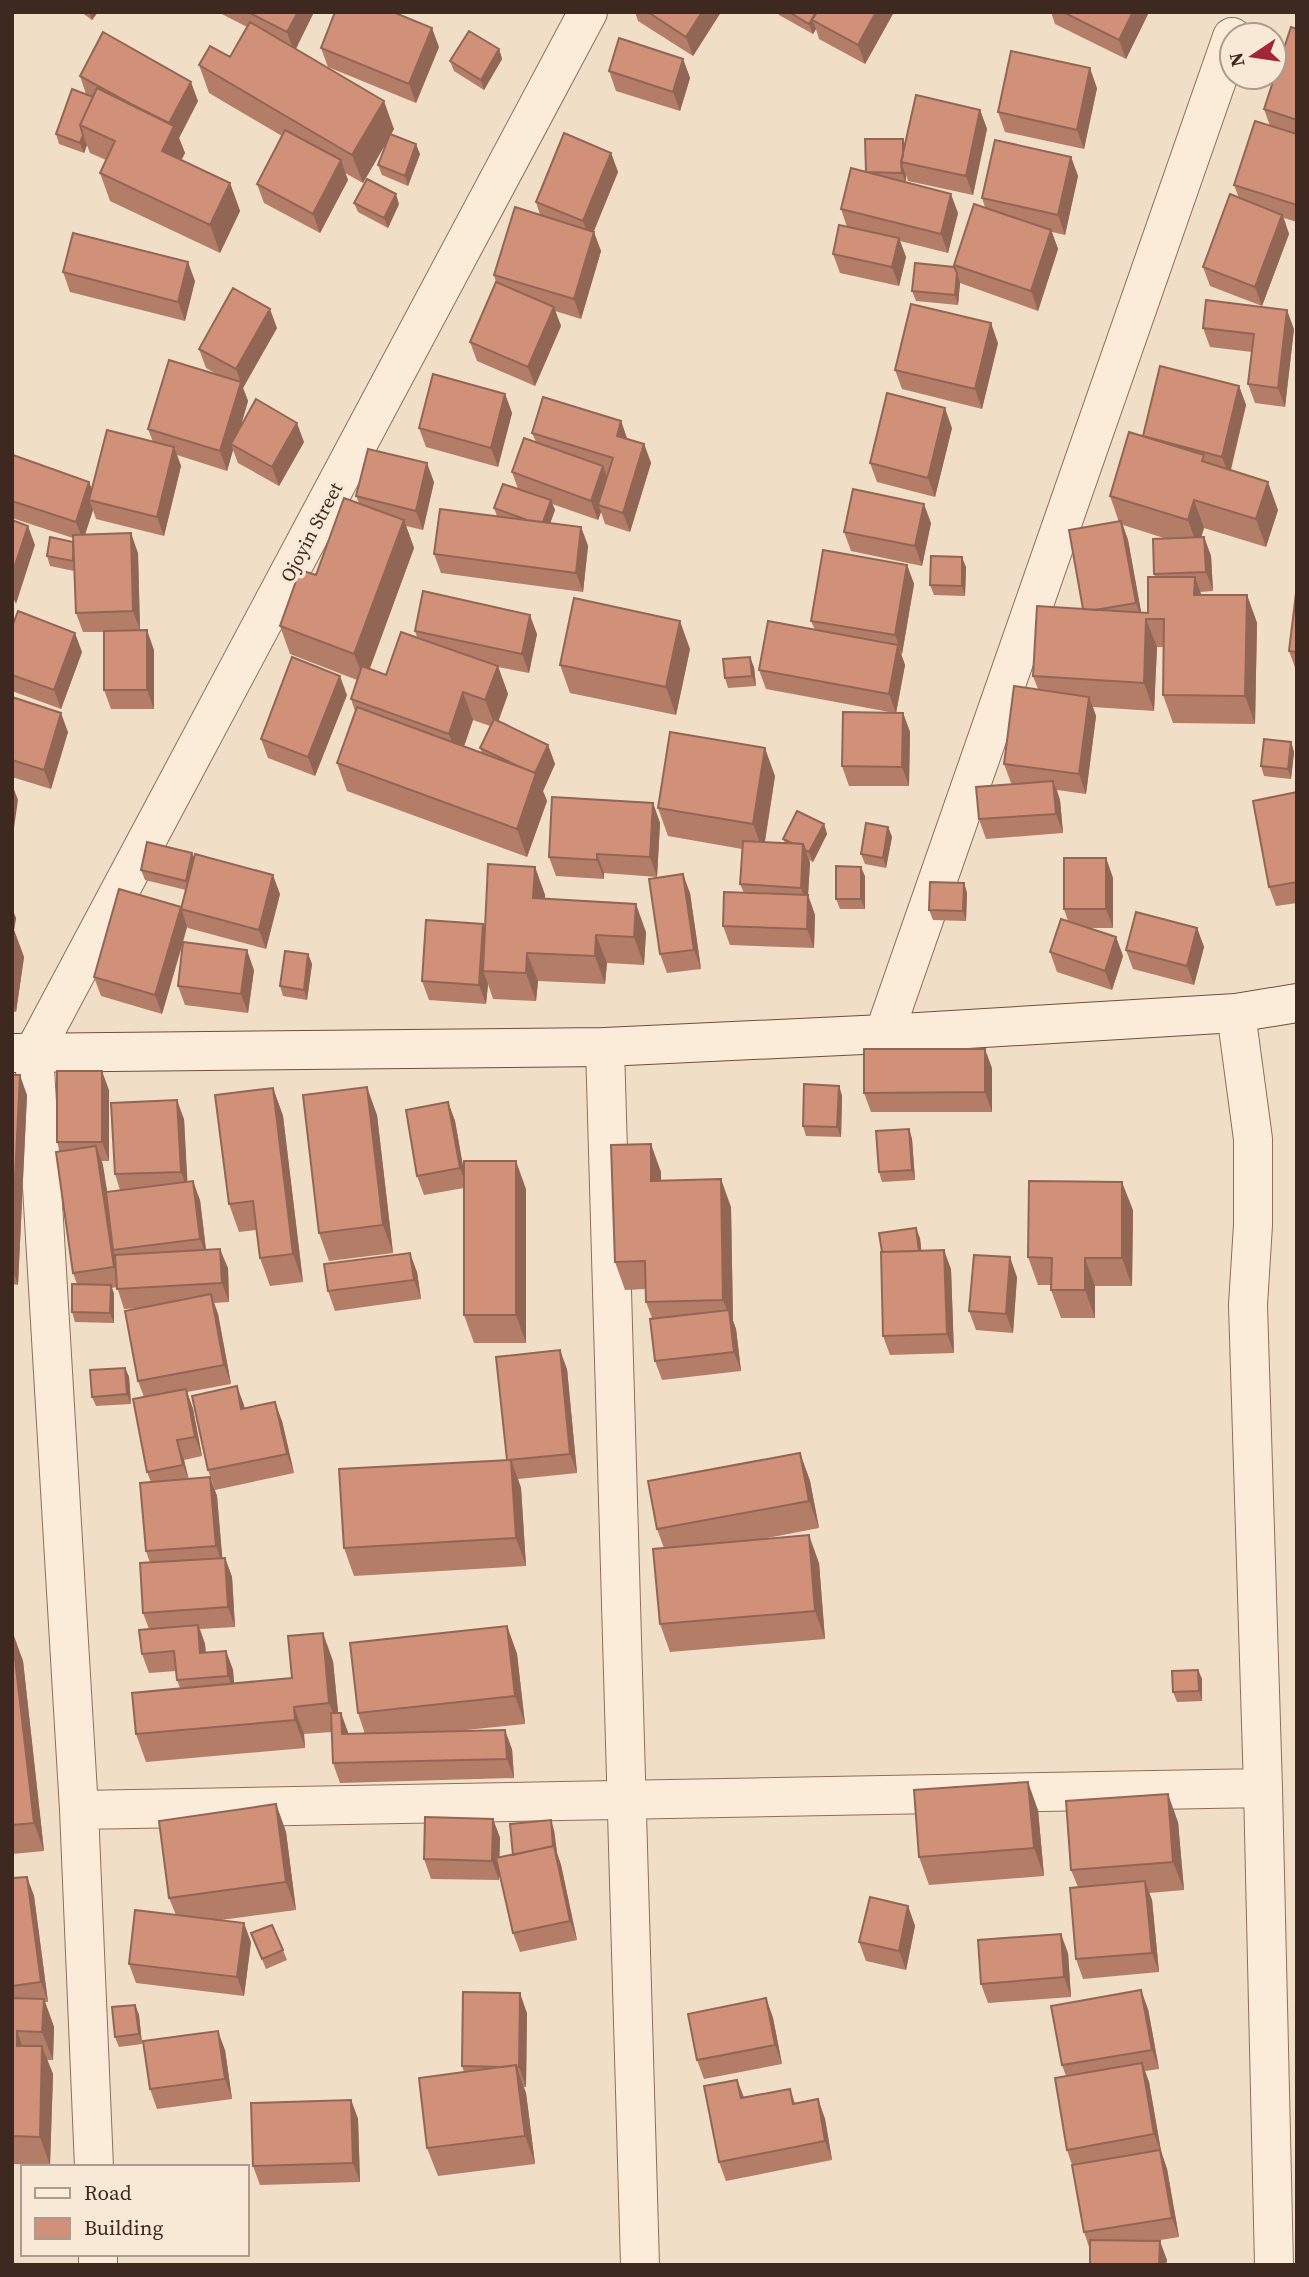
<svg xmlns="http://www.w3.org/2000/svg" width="1309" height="2277" font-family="'Source Serif 4',serif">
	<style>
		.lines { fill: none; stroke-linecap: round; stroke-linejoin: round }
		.street-casing { stroke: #8d6e5a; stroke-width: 40 }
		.secondary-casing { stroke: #6f4f3d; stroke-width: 40 }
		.street { stroke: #fbecda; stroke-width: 38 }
		.secondary { stroke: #fbecda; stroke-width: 38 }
		.wall { fill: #b47d68; fill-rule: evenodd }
		.shaded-wall { fill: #926655 }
		.building { fill: #d19179; stroke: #926655; stroke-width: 2 }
		.labels { text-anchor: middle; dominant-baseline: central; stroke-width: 7; stroke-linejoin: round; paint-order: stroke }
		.street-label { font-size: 19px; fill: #3d291f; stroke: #f8e9d6 }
	</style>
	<rect width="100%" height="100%" fill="#f1dec6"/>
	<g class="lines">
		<g class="street-casing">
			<path id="street" d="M1236,1013L1253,1139V1225L1248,1305L1263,1788L1274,2265
				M884,1034L1232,37
				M605,1047L640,2265
				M79,1810L1263,1788
				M94,2167L79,1810L34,1052L588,12
				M98,2254V2265"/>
		</g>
		<g class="secondary-casing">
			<path id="secondary" d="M12,1053L605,1047L884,1034L1236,1013L1297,1003"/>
		</g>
		<use href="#street" class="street"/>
		<use href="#secondary" class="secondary"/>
	</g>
	<path class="wall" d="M81,12H98L92,20Z
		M218,12H314L296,49L394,129L391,134L420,154L408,186L382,175L378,165L388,140L363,183L345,173L348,180L320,233L264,203L257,184L282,136L209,93L199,65L230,57L247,27Z
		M635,12H721L693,56L638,21Z
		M778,12H894L865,64L819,39L816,29L813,34L779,15Z
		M1051,12H1149L1126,59L1055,24Z
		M1297,29V222L1284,218L1289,234L1262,306L1210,286L1203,267L1239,198L1234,185L1270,126L1264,109Z
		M439,47L416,103L328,67L321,48Z
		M499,49L502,59L484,90L454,71L450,61Z
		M683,59L690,78L680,111L616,91L609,71Z
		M80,76L198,101L179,138L185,153L181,160L230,183L240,211L220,253L110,201L100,173L106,160L90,153L87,145L84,153L59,144L56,134L86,94Z
		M1097,88L1084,149L1005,132L998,112Z
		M980,110L987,129L973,195L908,181L906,175V182L958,213L948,253L900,241L906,257L899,286L840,273L833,254L847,227L841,209L866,172L903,139L905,145Z
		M611,153L618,172L593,232L601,251L581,319L555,311L561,326L535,386L477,361L470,342L496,282L494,275L540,215L536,202Z
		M1071,157L1078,176L1065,235L1052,232L1058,249L1038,311L960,283L958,305L916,301L912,291L954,267V265L985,207L982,198Z
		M354,203L399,204L388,228L358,212Z
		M63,272L195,281L185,321L70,292Z
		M277,328L243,388L248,401L240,428L304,442L279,486L238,463L233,450L227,471L177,455L181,466L164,536L96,519L93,510L85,534L138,553L140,630L154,650V709H111L104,690V632H83L76,613L74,571L50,566L47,556L73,542V538L12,518V457L89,482L92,489L153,442L148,429L220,376L206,368L199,349Z
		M1203,328L1294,329L1285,407L1255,403L1248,384L1252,352L1210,347Z
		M998,343L982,409L902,389L895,370Z
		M1239,386L1246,405L1231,470L1278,510L1266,547L1204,528L1201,537H1204L1211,556L1213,591L1200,592L1201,595H1247L1257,623L1255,724L1173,723L1163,695L1164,647H1157L1154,711L1093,707L1096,716L1086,794L1057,790L1060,800L1063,833L986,839L979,819L1015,784L1011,783L1004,764L1038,689L1033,676L1083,609L1119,522L1110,496L1143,436ZM1123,525L1167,539L1154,574L1155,577L1148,613H1141L1128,540Z
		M505,394L512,413L498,467L426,447L419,428Z
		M621,421L627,439L644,444L651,463L630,532L605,524L601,512L598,520L552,504L555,510L550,523L581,527L588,546L583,592L441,573L434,554L497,516L494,508L518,489L512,472L536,442L532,433Z
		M952,428L935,497L877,482L870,463Z
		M434,482L423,530L406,526L414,548L369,669L386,675L417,637L415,631L537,634L529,673L498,667L508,694L498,721L548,745L555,764L543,791L547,801L527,857L347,791L337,763L355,711L351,699L357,680L290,654L280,626L316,575L359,503L356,496ZM473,720L490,726L480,748L482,753L464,746Z
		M931,523L922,566L851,551L844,532Z
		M907,565L914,584L902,654H901L905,665L896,713H903L910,732L909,786H849L842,766L895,713L766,689L759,670L815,630L811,621Z
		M966,567L965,596L934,595L930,585Z
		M1297,585V673L1289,651Z
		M12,627L82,652L61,709L12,691Z
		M690,649L676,715L570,693L560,665Z
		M754,667L756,686L728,688L725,678Z
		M347,695L315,776L268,758L261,739Z
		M12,697L68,732L51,789L12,777Z
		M1291,742L1294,752L1291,779L1264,776L1261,766Z
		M775,776L765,842L785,843L783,839L824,824L827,834L813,862L809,860L810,863L808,895L815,915L814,948L730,945L723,926L744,893L740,884L742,849L668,836L658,808Z
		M1297,792V903L1276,906L1269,887Z
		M653,803L660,823L657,877L604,873V879L556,876L549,857Z
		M888,827L892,837L886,868L865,864L861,854Z
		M194,857L280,894L266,949L188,928L187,927L183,942L254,970L248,1013L185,1005L178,986L183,943L162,1014L101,996L94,977L181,908L186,890L145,880L141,870Z
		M1106,858L1113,878V928H1089L1116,937L1123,956L1112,990L1057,972L1050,952L1068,921L1064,909Z
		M535,867L545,895V899L646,932L644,965L607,963L605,984L538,981L536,1001L493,999L488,984L486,1004L429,1000L422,981L483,924L485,929Z
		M865,876V909H840L836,899Z
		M964,883L967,893L966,921L933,920L929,910Z
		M690,893L701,969L667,973L660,954Z
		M12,909L16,918L14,930L24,957L16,1012L12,1011Z
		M1197,928L1204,947L1194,985L1133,969L1126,950Z
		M308,954L312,964L307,1000L283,996L280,986Z
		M992,1068V1112H871L864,1093Z
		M12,1075L27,1095L18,1285L12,1284Z
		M839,1086L842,1096L841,1137L806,1136L803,1126Z
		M273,1088L283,1116L303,1282L270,1286L260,1258L257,1230L239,1232L229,1204Z
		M109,1090V1161H102L107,1192L120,1190L115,1174L184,1119L187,1182L200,1200L206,1250L228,1268L229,1302L214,1303L218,1314L231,1384L187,1392L193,1409L202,1456L184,1460L188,1479L210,1477L217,1496L222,1558H225L232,1577L235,1627L200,1629L205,1644L206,1653L226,1651L233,1670L234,1683L292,1678L333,1661L338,1713H341L348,1734H365L358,1713L507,1626L517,1654L525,1724L456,1731L512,1749L514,1778L340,1783L333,1763L332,1732L304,1734L305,1748L146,1762L136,1734L180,1688L177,1680L176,1671L149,1673L142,1654L149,1629L143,1613L150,1563L146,1551L151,1482L147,1472L144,1397L138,1381L142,1308L124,1309L117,1287L112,1288L114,1294V1323L75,1322L72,1312L77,1284L73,1273L60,1151L57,1142Z
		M448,1102L455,1121L464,1173L526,1189V1343H474L464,1315V1188L424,1195L417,1176Z
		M377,1115L393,1253L329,1261L319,1233Z
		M909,1129L912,1139L915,1180L882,1182L879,1172Z
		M661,1172V1180L731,1207L733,1321L736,1329L741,1371L662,1380L655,1361L652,1318L646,1302V1289L625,1290L615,1262Z
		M1133,1210L1132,1286H1095V1318H1061L1051,1290V1285H1038L1028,1257Z
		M920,1238L921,1251L951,1269L954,1353L890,1355L883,1336Z
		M417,1272L421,1299L335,1311L328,1291Z
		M1017,1277L1013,1333L976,1330L969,1311Z
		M125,1368L129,1377L131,1404L96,1406L92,1397Z
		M567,1369L577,1473L518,1479L521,1488L526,1566L354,1576L344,1548L507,1460Z
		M244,1405V1408L282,1421L294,1473L215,1490L208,1470Z
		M800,1453L810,1481L819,1528L762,1539L819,1563L825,1639L670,1652L660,1624L664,1548L657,1529Z
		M12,1633L23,1661L44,1851L12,1854Z
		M1198,1670L1202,1679V1701L1177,1702L1173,1692Z
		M276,1804L286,1832L296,1910L221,1920L251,1942L244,1996L136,1983L129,1964L176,1915L169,1898Z
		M1038,1810L1044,1876L929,1885L919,1857Z
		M493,1819L500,1838L499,1857L513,1855L554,1830L557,1853L561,1865L577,1940L520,1952L513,1933L499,1870V1880L431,1879L424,1859Z
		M1178,1822L1184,1890L1149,1893L1152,1900L1159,1972L1083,1979L1076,1959L1078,1887L1071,1870Z
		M27,1877L34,1896L48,2002H45L54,2027L53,2060H47L53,2074L50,2165L12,2164V1878Z
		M908,1906L915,1926L906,1970L866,1961L859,1942Z
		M251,1933L283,1950L287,1960L266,1969Z
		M1068,1953L1071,1997L988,2003L981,1984Z
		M766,1998L773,2018L782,2064L704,2079L697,2060Z
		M135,2005L139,2015L142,2044L119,2047L115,2037Z
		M1148,2009L1159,2069L1145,2071L1149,2082L1161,2151L1167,2169L1179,2237L1154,2241L1167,2260L1166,2265H1090V2250L1084,2232L1072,2165L1067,2150L1066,2076L1062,2065Z
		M527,2013L526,2087H523L526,2093L535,2164L438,2176L427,2148L464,2072L462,2066Z
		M225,2050L232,2099L157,2109L150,2089Z
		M737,2080L744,2097L790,2089L795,2103L818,2099L825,2119L832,2160L726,2181L719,2162Z
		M351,2100L358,2119L360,2182L260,2185L253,2166Z"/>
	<path class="shaded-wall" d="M89,12H98L92,20Z
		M298,12H314L294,52L287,32Z
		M702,12H721L693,56L686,37Z
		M816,12L812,20L816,29L813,34L809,24Z
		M876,12H894L865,64L858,45Z
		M1133,12H1149L1126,59L1119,40Z
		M432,28L439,47L416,103L409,84Z
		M499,49L502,59L484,90L481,80Z
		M683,59L690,78L680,111L673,92Z
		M1090,68L1097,88L1084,149L1077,130Z
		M191,82L198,101L179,138L185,153L172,179L162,151L168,125Z
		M384,101L394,129L363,183L352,155Z
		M980,110L987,129L973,195L966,176Z
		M83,135L87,145L84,153L80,143Z
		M416,144L420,154L408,186L405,176Z
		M611,153L618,172L590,241L583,221Z
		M1071,157L1078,176L1065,235L1058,215Z
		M341,160L348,180L320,233L313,214Z
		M902,165L906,175V183L902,173Z
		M230,183L240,211L220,253L210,225Z
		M396,194L399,204L388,228L384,218Z
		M951,194L958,213L948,253L941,234Z
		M1282,215L1289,234L1262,306L1255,287Z
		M1051,230L1058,249L1038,311L1031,291Z
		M594,232L601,251L581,319L574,299Z
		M899,238L906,257L899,286L892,267Z
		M188,262L195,281L185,321L178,302Z
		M957,273L960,283L958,305L955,295Z
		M554,307L561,326L535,386L528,367Z
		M270,309L277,328L243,388L248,401L235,446L231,444L233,450L227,471L220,451L241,383L236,369Z
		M1287,310L1294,329L1285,407L1278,388Z
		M991,323L998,343L982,409L975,389Z
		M1239,386L1246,405L1229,476L1222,457Z
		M505,394L512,413L498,467L491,448Z
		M945,408L952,428L935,497L928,478Z
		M621,421L628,441L617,436Z
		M297,423L304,442L279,486L272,467Z
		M644,444L651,463L630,532L623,513Z
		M174,447L181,466L164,536L157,517Z
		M427,463L434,482L423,530L416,511Z
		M603,466L610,485L598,505L601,512L598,520L591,501Z
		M89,482L96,501L89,500L93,510L83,541L76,522Z
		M1268,482L1278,510L1266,547L1256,519Z
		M551,500L555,510L546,535L542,526Z
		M1194,500L1204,528L1198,548L1188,520Z
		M924,504L931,523L922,566L915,546Z
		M404,520L414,548L365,682L354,654Z
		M1121,521L1128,540L1143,622L1136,603Z
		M28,526L35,545L16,604L12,595V574Z
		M581,527L588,546L583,592L576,573Z
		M131,533L138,553L140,630L133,611Z
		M1204,537L1211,556L1213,591L1206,572Z
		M962,557L966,567L965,596L962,586Z
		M907,565L914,584L902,654L895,635Z
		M1195,577L1205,605L1194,595Z
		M1247,595L1257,623L1255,724L1245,696Z
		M530,615L537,634L529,673L522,654Z
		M1146,619L1157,647L1154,711L1144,683Z
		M680,621L690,649L676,715L666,687Z
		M147,630L154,650V709L147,690Z
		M75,633L82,652L61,709L54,690Z
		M898,645L905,665L896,713L889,694Z
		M750,657L754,667L756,686L752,676Z
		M498,666L508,694L496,728L485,700Z
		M340,676L347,695L315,776L308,757Z
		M463,692L473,720L459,761L449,734Z
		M1089,697L1096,716L1086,794L1079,774Z
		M61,713L68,732L51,789L44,770Z
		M903,713L910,732L909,786L902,767Z
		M1291,742L1294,752L1291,779L1288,769Z
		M548,745L555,764L543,791L547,801L527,857L517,829L535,774Z
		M765,748L775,776L763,852L753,824Z
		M1053,781L1060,800L1063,833L1056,814Z
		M12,784L18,800L12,842Z
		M653,803L660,823L657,877L650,857Z
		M824,824L827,834L813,862L809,852Z
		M888,827L892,837L886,868L883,858Z
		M803,844L810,863L808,895L815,915L814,948L807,929L808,908L801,888Z
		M192,853L196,863L190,891L186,881Z
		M597,854L604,873V879L597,860Z
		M1106,858L1113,878V928L1106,909Z
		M535,867L545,895L543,926L533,898Z
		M861,867L865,876V909L861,899Z
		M683,874L690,893L701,969L694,950Z
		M273,875L280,894L266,949L259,930Z
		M964,883L967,893L966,921L963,911Z
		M636,904L646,932L644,965L634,937Z
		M181,907L187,927L162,1014L155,995Z
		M12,909L16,918L14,930L24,957L16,1012L12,1000Z
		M483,924L490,943L483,971L488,984L486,1004L479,985Z
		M1197,928L1204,947L1194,985L1187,966Z
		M596,935L607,963L605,984L595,956Z
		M1116,937L1123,956L1112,990L1105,971Z
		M247,950L254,970L248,1013L241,994Z
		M527,953L538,981L536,1001L526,973Z
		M308,954L312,964L307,1000L304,990Z
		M985,1049L992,1068V1112L985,1092Z
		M102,1071L109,1090V1161L102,1142Z
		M20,1075L27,1095L18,1285L12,1268V1242Z
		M839,1086L842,1096L841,1137L837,1127Z
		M367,1087L377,1115L393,1253L383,1225Z
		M273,1088L283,1116L303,1282L293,1254Z
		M177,1100L184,1119L188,1191L181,1172Z
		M448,1102L455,1121L467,1188L460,1168Z
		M909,1129L912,1139L915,1180L912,1170Z
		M651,1144L661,1172V1209L651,1181Z
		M96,1146L103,1165L116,1249L113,1250L117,1260L121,1286L114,1267Z
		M516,1161L526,1189V1343L516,1315Z
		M721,1179L731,1207L733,1321L736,1329L741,1371L734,1352L731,1320L723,1300Z
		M193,1181L200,1200L207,1258L200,1239Z
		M1122,1182L1133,1210L1132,1286L1122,1258Z
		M916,1228L920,1238L923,1265L919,1255Z
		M220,1249L228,1268L229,1302L222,1283Z
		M944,1250L951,1269L954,1353L947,1334Z
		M410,1253L417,1272L421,1299L414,1280Z
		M1010,1257L1017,1277L1013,1333L1006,1314Z
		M1085,1258L1095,1286V1318L1085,1290Z
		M111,1285L114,1294V1323L110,1313Z
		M211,1294L218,1314L231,1384L224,1365Z
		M560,1350L567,1369L577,1473L570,1454Z
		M125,1368L129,1377L131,1404L127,1394Z
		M237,1386L244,1405L248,1428L241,1409Z
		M186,1389L193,1409L202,1456L195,1437Z
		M275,1402L282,1421L294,1473L287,1454Z
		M177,1440L184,1460L190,1484L183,1465Z
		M800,1453L810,1481L819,1528L809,1501Z
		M511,1460L521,1488L526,1566L516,1538Z
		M210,1477L217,1496L223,1565L216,1546Z
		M809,1535L819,1563L825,1639L815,1611Z
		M225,1558L232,1577L235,1627L228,1607Z
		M198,1625L205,1644L207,1672L200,1653Z
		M507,1626L517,1654L525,1724L515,1696Z
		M13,1633L23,1661L44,1851L34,1823Z
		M323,1633L333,1661L340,1731L329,1703Z
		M226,1651L233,1670L235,1695L228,1676Z
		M1198,1670L1202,1679V1701L1199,1691Z
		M294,1707L304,1734L305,1748L295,1720Z
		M341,1713L348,1732L349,1753L342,1734Z
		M505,1730L512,1749L514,1778L507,1759Z
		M1028,1782L1038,1810L1044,1876L1034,1848Z
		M1168,1794L1178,1822L1184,1890L1173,1862Z
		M276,1804L286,1832L296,1910L286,1882Z
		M493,1819L500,1838L499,1880L492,1861Z
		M551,1820L554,1830L557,1853L561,1865L577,1940L570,1921L554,1850Z
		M27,1877L34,1896L48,2002L41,1982Z
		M1145,1881L1152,1900L1159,1972L1152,1953Z
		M908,1906L915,1926L906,1970L899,1951Z
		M244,1923L251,1942L244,1996L237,1977Z
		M1061,1934L1068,1953L1071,1997L1064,1977Z
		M1141,1990L1148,2009L1159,2069L1152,2050Z
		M520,1993L527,2013L526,2087L519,2067Z
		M766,1998L773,2018L782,2064L775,2045Z
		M44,1999L54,2027L53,2060L42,2032Z
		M135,2005L139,2015L142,2044L139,2034Z
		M17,2031L27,2059L17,2046Z
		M218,2031L225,2050L232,2099L225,2079Z
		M42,2046L53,2074L50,2165L40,2137Z
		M1142,2063L1149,2082L1161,2151L1167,2169L1179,2237L1172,2218L1161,2153L1154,2134Z
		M516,2065L526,2093L535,2164L525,2136Z
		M737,2080L744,2099L741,2098Z
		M818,2099L825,2119L832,2160L825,2141Z
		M351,2100L358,2119L360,2182L353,2163Z
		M1160,2241L1167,2260L1166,2265H1159Z"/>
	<path class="building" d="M248,12H298L287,32Z
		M335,12H393L432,28L409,84L321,48Z
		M648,12H702L686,37Z
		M789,12H816L809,24Z
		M817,12H876L858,45L812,20Z
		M1063,12H1133L1119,40Z
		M250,22L384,101L352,155L199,65L210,46L230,57Z
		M1291,27L1297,29V120L1264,109Z
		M469,31L499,49L481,80L450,61Z
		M103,32L191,82L169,123L129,103L80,76Z
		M619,38L683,59L673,92L609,71Z
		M1011,51L1090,68L1077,130L998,112Z
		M97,88L174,126L162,151L230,183L210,225L100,173L115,141L80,125Z
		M72,89L93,97L80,125L83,135L80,143L56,134Z
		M916,95L980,110L966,176L901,162Z
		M1255,121L1297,134V205L1234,185Z
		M285,130L341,160L313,214L257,184Z
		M564,133L611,153L583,221L536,202Z
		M390,134L416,144L405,176L378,165Z
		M865,139H903V156L901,162L902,173L866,172Z
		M995,140L1071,157L1058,215L982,198Z
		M851,168L951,194L941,234L841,209Z
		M367,179L396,194L384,218L354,203Z
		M1230,194L1282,215L1255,287L1203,267Z
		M974,204L1051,230L1031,291L954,265Z
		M515,207L594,232L574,299L494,275Z
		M839,225L899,238L892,267L833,254Z
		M73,233L188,262L178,302L63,272Z
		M915,263L954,267L957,273L955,295L912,291Z
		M496,282L554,307L528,367L470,342Z
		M233,288L270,309L236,369L199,349Z
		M1206,300L1287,310L1278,388L1248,384L1254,334L1203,328Z
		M911,304L991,323L975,389L895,370Z
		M169,360L241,382L220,451L148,429Z
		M1160,366L1239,386L1222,457L1143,436Z
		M433,374L505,394L491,448L419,428Z
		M887,393L945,408L928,478L870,463Z
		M543,397L621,421L617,436L644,444L623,513L598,505L613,458L532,433Z
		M256,399L297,423L272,467L231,444Z
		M107,430L174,447L157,517L89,500Z
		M1129,432L1204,455L1202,461L1268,482L1256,519L1194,500L1188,520L1110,496Z
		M524,438L603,466L591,501L512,472Z
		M368,449L427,463L416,511L356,496Z
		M13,455L89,482L76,522L12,501Z
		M503,484L551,500L543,522L527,520L494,508Z
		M853,489L924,504L915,546L844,532Z
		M344,498L404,520L354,654L280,626L300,570L316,575Z
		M440,509L581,527L576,573L434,554Z
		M12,520L28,526L12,574Z
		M1121,521L1136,603L1095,610L1083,609L1069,530Z
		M131,533L133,611L76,613L73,535Z
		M50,537L73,542V561L47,556Z
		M1204,537L1206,572L1154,574L1153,539Z
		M823,550L907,565L895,635L811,621Z
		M931,556L962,557V586L930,585Z
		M1148,577H1195L1194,595H1247L1245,696L1163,695L1164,619H1146L1144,683L1033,676L1037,606L1148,613Z
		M1297,585V652L1289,651Z
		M423,591L530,615L522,654L415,631Z
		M574,598L680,621L666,687L560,665Z
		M18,611L75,633L54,690L12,675V627Z
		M768,621L898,645L889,694L759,670Z
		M147,630V690H104V631Z
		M401,632L498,666L485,700L463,692L449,734L351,699L362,666L386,675Z
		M292,657L340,676L308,757L261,739Z
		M750,657L752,676L725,678L723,659Z
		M1014,686L1089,697L1079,774L1004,764Z
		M12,697L61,713L44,770L12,760Z
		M357,707L536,773L517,829L337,763Z
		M843,712L903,713L902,767L842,766Z
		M494,719L548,745L535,773L518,766L480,748Z
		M670,732L765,748L753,824L658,808Z
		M1264,739L1291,742L1288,769L1261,766Z
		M1053,781L1056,814L979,819L976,787Z
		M1297,792V882L1269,887L1253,801Z
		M552,797L653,803L650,857L597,854V860L549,857Z
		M797,811L824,824L809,852L805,850L803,844L792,843L783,839Z
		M866,823L888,827L883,858L861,854Z
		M743,841L803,844L801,888L740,884Z
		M147,842L192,853L186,881L141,870Z
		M195,854L273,875L259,930L181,909Z
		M1064,858H1106V909H1064Z
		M488,864L535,867L533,898L636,904L634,937L596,935L595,956L527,953L526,973L483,971Z
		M836,866L861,867V899H836Z
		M683,874L694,950L660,954L649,879Z
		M930,882L964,883L963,911L929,910Z
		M119,889L181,907L155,995L94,977Z
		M724,892L808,895L807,929L723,926Z
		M1136,912L1197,928L1187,966L1126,950Z
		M1061,919L1116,937L1105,971L1050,952Z
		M426,920L483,924L479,985L422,981Z
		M183,942L247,950L241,994L178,986Z
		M285,951L308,954L304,990L280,986Z
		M864,1049H985V1092L864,1093Z
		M57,1071H102V1142H57Z
		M12,1075H20L12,1242Z
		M804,1084L839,1086L837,1127L803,1126Z
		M367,1087L383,1225L319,1233L303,1095Z
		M273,1088L293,1254L260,1258L253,1201L229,1204L215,1095Z
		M177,1100L181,1172L115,1174L111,1103Z
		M448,1102L460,1168L417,1176L406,1110Z
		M909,1129L912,1170L879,1172L876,1131Z
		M651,1144V1181L721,1179L723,1300L646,1302L645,1261L615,1262L611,1145Z
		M96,1146L114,1267L73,1273L56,1152Z
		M464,1161H516V1315H464Z
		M193,1181L200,1239L113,1250L106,1192Z
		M1029,1181L1122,1182V1258H1085V1290H1051L1052,1258L1028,1257Z
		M916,1228L919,1251L882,1252L879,1233Z
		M220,1249L222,1283L117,1289L115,1255Z
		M944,1250L947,1334L883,1336L881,1252Z
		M410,1253L414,1280L328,1291L324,1264Z
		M974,1255L1010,1257L1006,1314L969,1311Z
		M72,1284L111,1285L110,1313L72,1312Z
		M211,1294L224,1365L138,1381L125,1311Z
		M729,1310L734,1352L655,1361L650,1319Z
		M560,1350L570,1454L507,1460L496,1357Z
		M125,1368L127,1394L92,1397L90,1370Z
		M237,1386L241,1409L275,1402L287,1454L208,1470L192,1396Z
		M186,1389L195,1437L177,1440L183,1465L147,1472L133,1399Z
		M800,1453L809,1501L657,1529L648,1481Z
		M511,1460L516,1538L344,1548L339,1469Z
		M210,1477L216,1546L146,1551L140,1483Z
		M809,1535L815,1611L660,1624L653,1549Z
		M225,1558L228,1607L143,1613L140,1563Z
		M198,1625L200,1653L226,1651L228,1676L177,1680L174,1651L142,1654L139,1630Z
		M507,1626L515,1696L358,1713L350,1643Z
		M12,1633L34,1823L12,1825Z
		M323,1633L329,1703L294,1707L295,1720L136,1734L132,1693L292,1678L288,1636Z
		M1198,1670L1199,1691L1173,1692L1172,1671Z
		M331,1713H341L342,1734L505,1730L507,1759L333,1763Z
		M1028,1782L1034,1848L919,1857L914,1790Z
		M1168,1794L1173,1862L1071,1870L1066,1801Z
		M276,1804L286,1882L169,1898L159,1821Z
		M425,1817L493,1819L492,1861L424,1859Z
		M551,1820L553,1846L513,1855L510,1824Z
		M554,1846L570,1921L513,1933L496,1858Z
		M27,1877L41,1982L12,1986V1878Z
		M1145,1881L1152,1953L1076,1959L1070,1888Z
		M870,1897L908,1906L899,1951L859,1942Z
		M135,1910L244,1923L237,1977L129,1964Z
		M272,1925L283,1950L262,1959L251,1933Z
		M1061,1934L1064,1977L981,1984L978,1940Z
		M1141,1990L1152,2050L1062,2065L1051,2006Z
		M463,1992L520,1993L519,2067H516V2065L503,2067L462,2066Z
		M12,1998L44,1999L42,2032L17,2031V2046H42L40,2137L12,2136Z
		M766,1998L775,2045L697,2060L688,2014Z
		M135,2005L139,2034L115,2037L112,2007Z
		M218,2031L225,2079L150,2089L143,2041Z
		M1142,2063L1154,2134L1067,2150L1055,2078Z
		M516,2065L525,2136L427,2148L419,2078Z
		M737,2080L741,2098L790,2089L793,2104L818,2099L825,2141L719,2162L704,2086Z
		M351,2100L353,2163L253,2166L251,2103Z
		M1160,2150L1172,2218L1084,2232L1072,2165Z
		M1090,2240L1160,2241L1159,2265H1090Z"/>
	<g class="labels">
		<g class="street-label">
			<text transform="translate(311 532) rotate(-62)">Ojoyin Street</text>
		</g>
	</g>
	<rect width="1309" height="2277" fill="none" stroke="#3d291f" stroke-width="28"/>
	<rect x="21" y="2165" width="228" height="91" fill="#f8e9d6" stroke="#ad9c8d" stroke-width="2"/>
	<rect x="35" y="2188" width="35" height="10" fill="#fbecda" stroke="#ad9c8d" stroke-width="2"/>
	<text x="84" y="2200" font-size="21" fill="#3d291f">Road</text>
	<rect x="35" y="2218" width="35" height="21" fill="#d19179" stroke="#ad9c8d" stroke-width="2"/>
	<text x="84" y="2235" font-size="21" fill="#3d291f">Building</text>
	<g transform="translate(1253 56) rotate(257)"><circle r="33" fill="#f8e9d6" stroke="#ad9c8d" stroke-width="2"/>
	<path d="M0-5L12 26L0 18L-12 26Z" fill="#a02638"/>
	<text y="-10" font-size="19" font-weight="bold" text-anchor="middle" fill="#3d291f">N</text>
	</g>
</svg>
